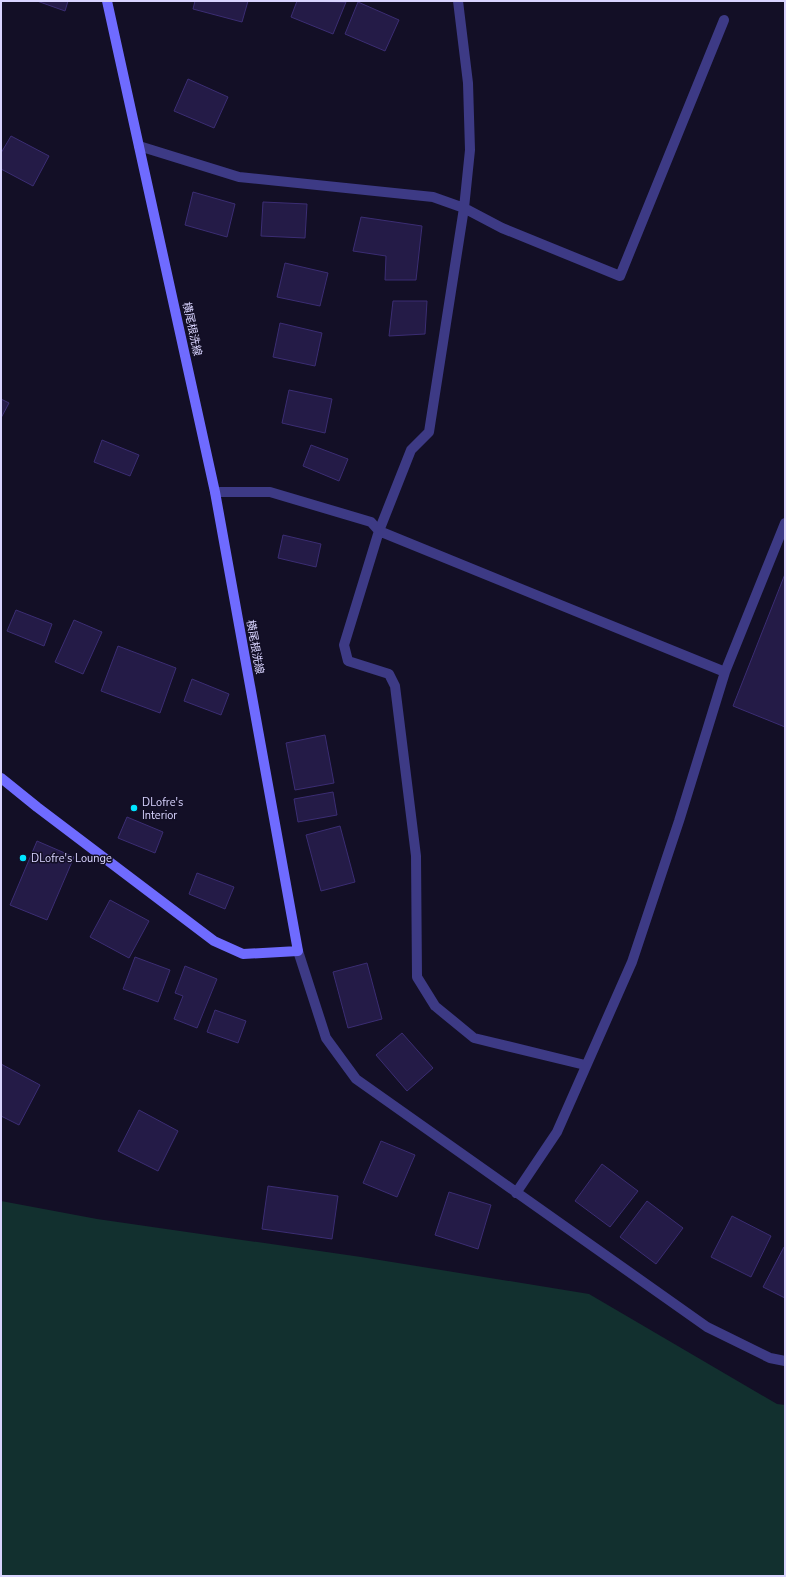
<svg xmlns="http://www.w3.org/2000/svg" width="786" height="1577" font-family="'Nunito Sans','Noto Sans JP',sans-serif">
	<style>
		.green { fill: #12302f }
		.building { fill: #241b47; stroke: #3b2d73 }
		.lines { fill: none; stroke-linecap: round; stroke-linejoin: round }
		.street { stroke: #3d3a85; stroke-width: 10 }
		.secondary { stroke: #6f6bff; stroke-width: 10 }
		.poi-dot { fill: #00e5ff; stroke: #130f26; stroke-width: 1.5 }
		.labels { text-anchor: middle; dominant-baseline: central; stroke-width: 3; stroke-linejoin: round; paint-order: stroke }
		.street-label { font-size: 11px; fill: #d9d4ff; stroke: #130f26 }
		.poi-label { font-size: 11px; fill: #d9d4ff; stroke: #130f26; text-anchor: start }
	</style>
	<rect width="100%" height="100%" fill="#130f26"/>
	<path class="green" d="M1,1201L97,1219L361,1257L589,1294L777,1404L785,1405V1576H1Z"/>
	<path class="building" d="M37,1H68L65,11Z
		M195,1H248L242,22L193,9Z
		M297,1L346,2L333,34L291,17Z
		M358,2L399,20L385,51L345,34Z
		M188,79L228,97L214,128L174,111Z
		M11,136L49,156L33,186L1,169V153Z
		M193,192L235,204L227,237L185,225Z
		M263,202L307,204L305,238L261,236Z
		M361,217L422,226L416,280H385L386,256L353,251Z
		M285,263L328,273L320,306L277,297Z
		M393,301H427L425,334L389,336Z
		M280,323L322,333L315,366L273,357Z
		M289,390L332,399L325,433L282,423Z
		M1,399L9,403L1,418Z
		M102,440L139,455L130,476L94,462Z
		M311,445L348,459L339,481L303,466Z
		M283,535L321,544L316,567L278,558Z
		M785,574V727L733,706Z
		M16,610L52,624L44,646L7,631Z
		M74,620L102,632L83,674L55,662Z
		M118,646L176,668L160,713L101,691Z
		M192,679L229,694L221,715L184,701Z
		M325,735L334,783L295,790L286,743Z
		M333,792L337,815L298,822L294,799Z
		M127,817L163,832L155,853L118,838Z
		M340,826L355,882L321,891L306,835Z
		M37,841L74,857L47,920L10,905Z
		M197,873L234,887L225,909L189,894Z
		M110,900L149,921L129,958L90,937Z
		M135,957L170,970L158,1002L123,989Z
		M367,963L382,1019L348,1028L333,972Z
		M185,966L217,979L197,1028L174,1019L183,996L175,993Z
		M215,1010L246,1021L238,1043L207,1032Z
		M402,1033L433,1068L407,1091L376,1055Z
		M1,1064L40,1085L19,1125L1,1116Z
		M139,1110L178,1131L158,1171L118,1151Z
		M381,1141L415,1155L397,1197L363,1183Z
		M602,1164L638,1191L610,1227L575,1201Z
		M268,1186L338,1196L332,1239L262,1229Z
		M449,1192L491,1205L478,1249L435,1235Z
		M647,1201L683,1228L656,1264L620,1237Z
		M732,1216L771,1236L751,1277L711,1257Z
		M784,1247H785V1298L763,1287Z"/>
	<g class="lines">
		<path class="street" d="M458,1L468,83L470,150L464,208L429,432L411,450L379,531L344,645L348,661L389,674L395,686L416,856L417,977L435,1006L474,1038L585,1065
			M139,146L239,177L433,197L464,208L502,228L620,276L724,20
			M215,492H270L371,522L379,531L725,672
			M298,951L326,1038L356,1079L707,1327L770,1358L785,1361
			M516,1193L557,1132L632,962L679,821L725,672L785,523"/>
		<path class="secondary" d="M1,778L37,807L214,941L243,954L298,951L215,492L107,1"/>
	</g>
	<g class="poi-dot">
		<circle cx="134" cy="808" r="4"/>
		<circle cx="23" cy="858" r="4"/>
	</g>
	<g class="labels">
		<g class="street-label">
			<text transform="translate(192 329) rotate(78)">横尾根洗線</text>
			<text transform="translate(255 647) rotate(80)">横尾根洗線</text>
		</g>
		<g class="poi-label">
			<text x="142" y="802">DLofre's<tspan x="142" dy="13">Interior</tspan></text>
			<text x="31" y="858">DLofre's Lounge</text>
		</g>
	</g>
	<rect width="786" height="1577" fill="none" stroke="#d9d4ff" stroke-width="4"/>
</svg>
